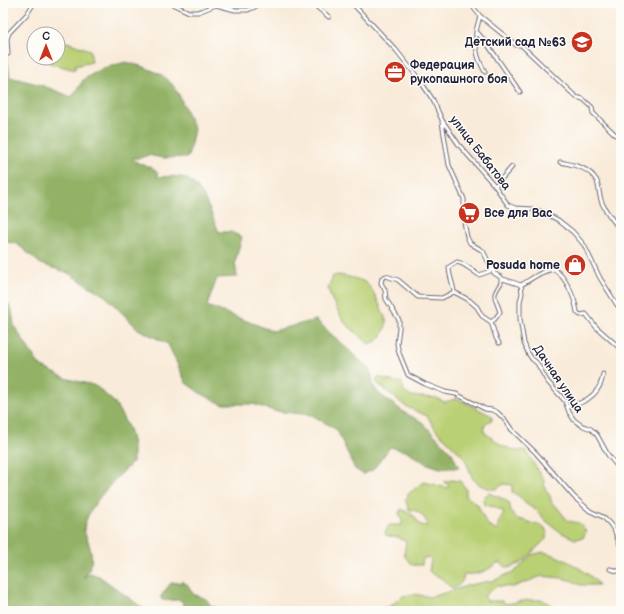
<svg xmlns="http://www.w3.org/2000/svg" width="624" height="614" font-family="'Balsamiq Sans',sans-serif">
	<style>
		.green { fill: #bad074; stroke: #6e7958 }
		.forest { fill: #93b266; stroke: #5a6a50 }
		.lines { fill: none; stroke-linecap: round; stroke-linejoin: round }
		.street-casing { stroke: #6d6872; stroke-width: 5 }
		.street { stroke: #fff; stroke-width: 3 }
		.labels { text-anchor: middle; dominant-baseline: central; stroke-width: 3; stroke-linejoin: round; paint-order: stroke }
		.poi-label { font-size: 12px; font-weight: bold; fill: #22223b; stroke: #fdfcf7; text-anchor: end }
		.street-label { font-size: 12px; fill: #22223b; stroke: #fdfcf7 }
	</style>
	<rect width="100%" height="100%" fill="#fdfcf7"/>
	<filter id="ink" filterUnits="userSpaceOnUse"><feTurbulence type="fractalNoise" baseFrequency=".025" numOctaves="2"/><feDisplacementMap in="SourceGraphic" scale="8" xChannelSelector="R" yChannelSelector="G"/><feConvolveMatrix kernelMatrix="1 2 1 2 8 2 1 2 1" color-interpolation-filters="sRGB"/></filter>
	<filter id="wash" filterUnits="userSpaceOnUse"><feTurbulence type="fractalNoise" baseFrequency=".012" numOctaves="4" result="noise"/><feDisplacementMap in="SourceGraphic" scale="16" xChannelSelector="R" yChannelSelector="G"/><feGaussianBlur stdDeviation="0.9" result="paint"/><feColorMatrix in="noise" values="0 0 0 0 0 0 0 0 0 0 0 0 0 0 0 0 0 1.4 0 .05"/><feComposite in="paint" operator="in"/></filter>
	<g filter="url(#wash)">
		<rect width="100%" height="100%" fill="#f9ebd9"/>
		<path class="green" d="M58,42H67L90,50L92,62L75,66V70L49,63L51,59L50,58H58Z
			M339,275C347,277 359,278 366,283C374,289 383,313 387,322C383,334 382,341 369,344L344,322L332,300L328,288L333,276Z
			M378,377L395,382H402L404,392L410,396L436,398L444,402L450,401L456,398L492,416V420C486,422 484,425 484,432L502,446L518,451L523,450L526,451L544,480L545,489L550,496L552,504L556,506L568,521C579,523 581,522 586,532L583,538L575,539L562,533L546,521L536,510L526,504L519,496L512,492V485L504,484L496,489H491L480,485L473,479L464,457L436,430L427,416L405,406L378,384L376,379Z
			M452,480L460,481L466,489V496L478,505L486,523L495,530H498V524L504,512L495,507L484,505L483,499L488,493L504,499L509,503L511,511L517,519L527,521L533,524L541,525L545,528L547,533L546,539L521,563L508,568L499,562C486,571 481,575 464,574C463,581 461,585 454,588C446,586 447,582 441,578C436,575 434,576 429,571L431,560L429,558H423L422,565H412L404,555L406,542L398,537L387,536L385,533L389,525H402V520L399,513L401,509L414,516L419,524L425,526L428,524C423,516 419,509 409,510L405,499H407L408,494L424,482L448,488L449,486L444,482Z
			M543,552C559,555 590,572 599,585H580L573,581L561,578L542,576L513,587L497,586L484,596L487,601H502L506,604L529,600H543L559,611H355L389,607L403,596L413,594L431,597L470,585L495,580L517,570L531,555Z"/>
		<path class="forest" d="M3,55L7,58L10,77L41,85L72,97L84,79L103,68L111,66L126,62L144,67L162,75L172,84L179,95L194,129L188,157L163,158L148,155L140,158H132C138,166 152,165 158,173L157,177C165,177 176,175 184,178C203,184 211,215 219,232H231L242,237L235,262L237,277L217,278L207,306L273,331L316,320L368,368C374,375 370,383 377,392L405,413L422,422L452,453L459,468H440L425,463L409,452L390,447L373,470L363,474L355,469L337,430L312,415L274,411L253,404H222L200,393L186,383L168,344L138,329L105,296L68,273L41,264L16,243L4,242L3,249Z
			M3,296L12,310L14,326L40,366L65,378L96,386L115,403L129,429L133,444V462C117,477 86,507 84,529C84,533 87,538 88,541C93,557 94,565 83,578L89,573L99,576L147,611H3Z
			M183,582L188,585L193,594L206,599L212,607H216V611H186L182,601C175,598 168,603 161,599V596L171,583Z"/>
	</g>
	<g filter="url(#ink)">
		<g class="lines">
			<g class="street-casing">
				<path id="street" d="M170,3L189,12H198L216,5L235,10H248L264,3
					M312,3L329,17
					M352,3L396,50L419,79L433,100L442,120L459,145L495,186L508,205L515,208L532,209L543,212L558,220L573,232L584,245L600,278L617,305L621,309
					M470,3L480,16L516,45H521L576,97L583,99L592,107L593,113L621,140
					M480,16L476,31L488,45L520,92
					M476,32C475,48 477,58 485,72
					M8,54L7,39L9,33L27,14L34,3
					M442,122L449,165L464,199V222L467,237L470,243L483,251L494,273L503,279L521,285L522,293L520,302V319L524,343L528,353L532,359L537,363L547,381L565,401L569,412L574,420L581,425L591,429L597,435L608,455L621,471
					M560,162C574,165 589,167 597,181C599,187 599,194 601,200C604,211 614,221 621,231
					M495,186L512,167
					M521,285C532,279 540,271 554,269C566,277 575,298 577,312L580,315L586,314L596,327L621,349
					M454,292L442,298L418,297L398,280L386,276L382,278L381,283L385,290L386,299L399,320V328L397,344L399,353L408,375L425,384L445,392L456,394L485,409L492,410L497,412L505,420L512,430L536,453L574,497L590,511L603,517L610,524L615,532L621,548
					M454,292C453,283 449,276 449,267L457,262C466,264 471,270 479,275L493,270
					M454,292L469,300L477,307L482,316L491,322
					M499,343L496,338L491,322L495,319L500,312C495,296 491,297 501,283V277
					M567,407C585,403 601,394 603,374
					M610,569L621,572"/>
			</g>
			<use href="#street" class="street"/>
		</g>
	</g>
	<defs>
		<g id="school-disc" transform="scale(1.15)"><circle r="9.5" fill="#c8321e" stroke="#fdfcf7"/><path d="M0-5L7-2L0 1L-7-2ZM-4 1L0 2.5L4 1V4Q0 6-4 4Z" fill="#fff"/></g>
		<g id="office-disc" transform="scale(1.15)"><circle r="9.5" fill="#c8321e" stroke="#fdfcf7"/><path d="M-6-3h4V-5.5h4V-3h4V5H-6ZM-1-4.5V-3h2v-1.5ZM-6 0V1H6V0Z" fill="#fff"/></g>
		<g id="supermarket-disc" transform="scale(1.15)"><circle r="9.5" fill="#c8321e" stroke="#fdfcf7"/><path d="M-6-5.5h2.5l.6 2H6L4.5 2H-2.5L-4.4-4H-6ZM-1.5 3.2a1.3 1.3 0 1 0 .1 0ZM3 3.2a1.3 1.3 0 1 0 .1 0Z" fill="#fff"/></g>
		<g id="shop-disc" transform="scale(1.15)"><circle r="9.5" fill="#c8321e" stroke="#fdfcf7"/><path d="M-5-2.5h2.3a2.7 3.5 0 0 1 5.4 0H5L5.5 6h-11ZM-1.5-2.5h3a1.5 2.3 0 0 0-3 0Z" fill="#fff"/></g>
	</defs>
	<g fill-rule="evenodd">
		<use href="#school-disc" x="582" y="42"/>
		<use href="#office-disc" x="395" y="72"/>
		<use href="#supermarket-disc" x="469" y="213"/>
		<use href="#shop-disc" x="575" y="265"/>
	</g>
	<g class="labels">
		<g class="poi-label">
			<text x="566" y="42">Детский сад №63</text>
			<text x="410" y="65" text-anchor="start">Федерация<tspan x="410" dy="14">рукопашного боя</tspan></text>
			<text x="484" y="213" text-anchor="start">Все для Вас</text>
			<text x="560" y="265">Posuda home</text>
		</g>
		<g class="street-label">
			<text transform="translate(480 153) rotate(52)">улица Бабатова</text>
			<text transform="translate(558 379) rotate(56)">Дачная улица</text>
		</g>
	</g>
	<rect width="624" height="614" fill="none" stroke="#fdfcf7" stroke-width="16"/>
	<g transform="translate(46 46)"><circle r="19" fill="#fdfcf7" stroke="#a5a5ac"/>
	<path d="M0-3L7 15L0 10L-7 15Z" fill="#c8321e"/>
	<text y="-6" font-size="11" font-weight="bold" text-anchor="middle" fill="#22223b">С</text>
	</g>
</svg>
